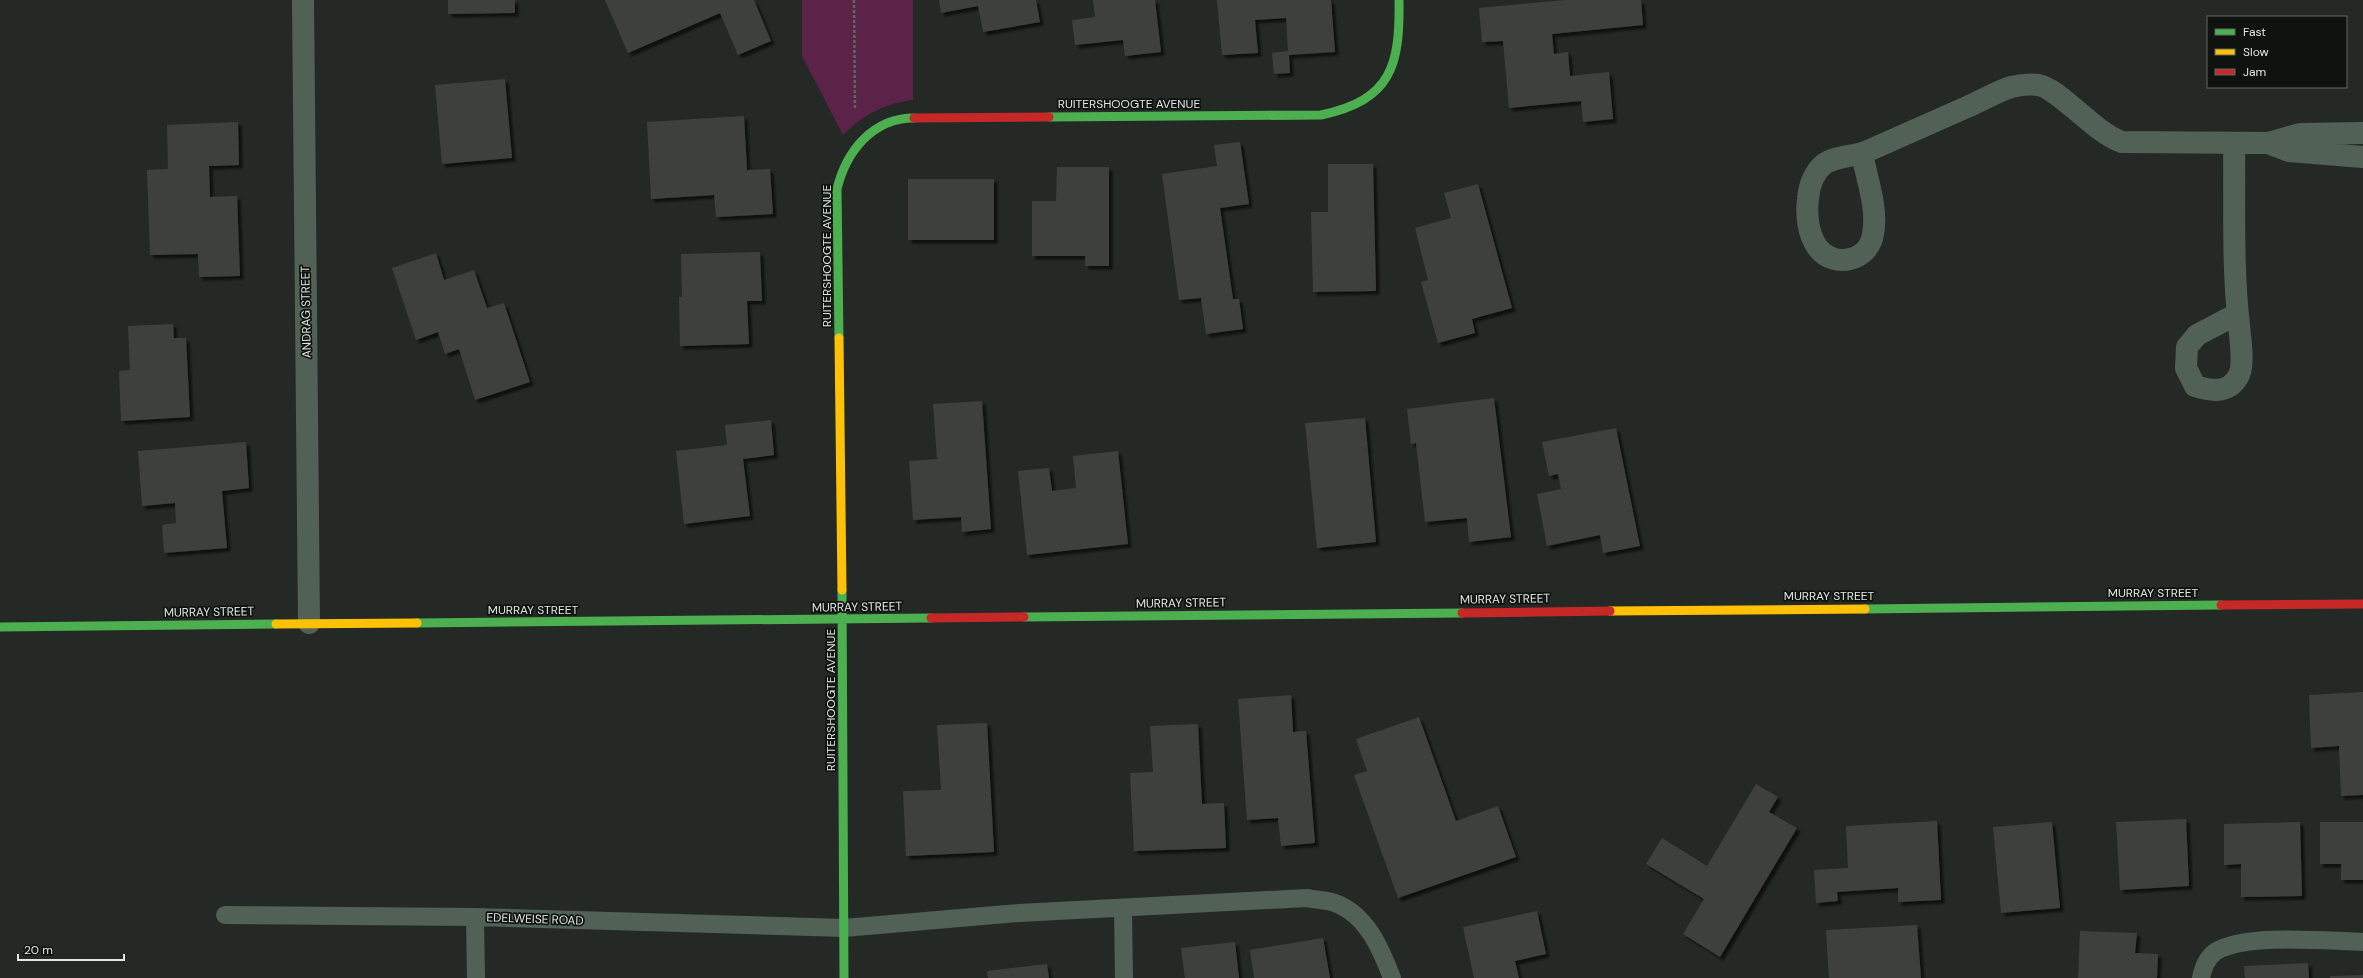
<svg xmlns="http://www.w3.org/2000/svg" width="2363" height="978" font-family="'DM Sans',sans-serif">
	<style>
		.green { fill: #5b2347 }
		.building { fill: #3d413e; filter: url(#shadow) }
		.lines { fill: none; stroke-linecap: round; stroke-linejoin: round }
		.path { stroke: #5d6860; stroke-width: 2.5; stroke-dasharray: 3 2; stroke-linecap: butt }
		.lane { stroke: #526156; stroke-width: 18 }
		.street { stroke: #526156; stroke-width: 22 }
		.fast { stroke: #4caf50; stroke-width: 9 }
		.slow { stroke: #ffc107; stroke-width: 9 }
		.jam { stroke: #c62828; stroke-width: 9 }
		.labels { text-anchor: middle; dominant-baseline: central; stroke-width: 3.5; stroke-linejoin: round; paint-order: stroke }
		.street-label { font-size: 12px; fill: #e0e7e1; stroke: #0e130f }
	</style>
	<defs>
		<filter id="shadow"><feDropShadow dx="3.5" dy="3.5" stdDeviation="1" flood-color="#0009"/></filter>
	</defs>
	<rect width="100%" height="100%" fill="#242925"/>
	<path class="green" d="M802,0H913V100C883,104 863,115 843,135L802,56Z"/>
	<path class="building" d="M448,0H515V13L448,14Z
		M605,0H754L771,41L738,55L720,13L628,53Z
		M939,0H1036L1040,22L983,32L978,6L941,13Z
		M1093,0H1155L1161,52L1125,56L1123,40L1075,45L1072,20L1095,17Z
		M1217,0H1331L1335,52L1289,55L1290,73L1274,74L1272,53L1288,51L1286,18L1255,20L1258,53L1222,55Z
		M1565,0H1641L1643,25L1552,34L1554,54L1568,52L1570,76L1609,72L1613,119L1583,122L1581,101L1509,108L1503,41L1482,42L1479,8Z
		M505,79L512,158L442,164L435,85Z
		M744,116L747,170L770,169L773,214L716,217L714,195L651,199L647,122Z
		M238,122L239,165L209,166L210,197L237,196L240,276L199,277L198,254L150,255L147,170L168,169L167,125Z
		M1240,142L1249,204L1220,208L1233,299H1239L1243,329L1206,334L1201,298L1179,300L1162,174L1217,166L1214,145Z
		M1328,164H1373L1376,291L1313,292L1311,212H1328Z
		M1057,167H1109V266H1085V256H1032V201H1056Z
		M908,179H994V240H908Z
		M1478,184L1512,308L1472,319L1475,333L1438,343L1421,282L1428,280L1415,228L1451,218L1444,193Z
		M760,252L762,301H747L749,344L680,346L679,297H682L681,254Z
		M436,253L444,280L474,270L487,308L504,303L530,382L475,400L459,349L445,354L438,332L416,340L392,268Z
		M173,324L174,338H186L190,417L121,421L119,371L130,370L128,326Z
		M1494,398L1511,537L1469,542L1467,518L1425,522L1416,443L1411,444L1407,409Z
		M982,401L991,529L962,532L961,517L913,520L909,461L937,459L933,404Z
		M1365,418L1376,542L1317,548L1305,423Z
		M771,420L774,455L743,459L750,516L684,524L676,451L727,445L725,425Z
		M1616,428L1640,546L1603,553L1600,535L1547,546L1537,494L1561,489L1558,474L1549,476L1542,442Z
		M246,442L249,488L222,491L227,548L164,553L162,525L176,523L175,503L142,506L138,451Z
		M1118,451L1128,544L1027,555L1018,471L1049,468L1052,491L1076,488L1073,456Z
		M2363,692V795L2341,796L2339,746L2311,748L2309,695Z
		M1291,695L1293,732L1306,731L1315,843L1281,846L1278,818L1247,820L1238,699Z
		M1419,717L1456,821L1498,806L1516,857L1398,898L1354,775L1367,771L1356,739Z
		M987,723L994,852L906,856L903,791L941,790L937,725Z
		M1198,724L1202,804L1224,803L1226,848L1134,851L1130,773L1153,772L1150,726Z
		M1756,784L1778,797L1769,812L1797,828L1720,957L1683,934L1704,899L1646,864L1662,838L1707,866Z
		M2186,819L2189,886L2120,890L2116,822Z
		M1937,821L1941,900L1898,902V888L1837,892L1838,901L1816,903L1814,870L1848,868L1846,826Z
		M2052,822L2060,908L2001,913L1993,827Z
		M2300,822L2302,896L2241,897V864L2224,865V824Z
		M2320,822H2363V880H2341V864H2320Z
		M1537,911L1546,954L1515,961L1519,978H1474L1463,927Z
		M1917,925L1921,978H1829L1826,930Z
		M2080,931L2137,933L2135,953L2158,954L2157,978H2078Z
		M1323,938L1330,978H1254L1250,950Z
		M1235,942L1239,978H1185L1181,948Z
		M2308,963L2309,978H2245L2244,966Z
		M1047,964L1049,978H988L987,971Z
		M2363,975V978H2330V976Z"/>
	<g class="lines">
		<path class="path" d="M854,0L855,108"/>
		<path class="lane" d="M1123,908L1124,978
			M225,915L475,917L844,928L1019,913L1307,898C1316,900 1327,900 1335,903C1367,915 1381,949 1392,978
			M475,917L476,978
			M2201,978C2203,968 2207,958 2215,952C2245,933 2326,941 2363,942"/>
		<path class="street" d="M303,0L309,623
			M2234,143C2235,203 2232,265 2239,325C2240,338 2245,366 2238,377C2228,394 2211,391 2195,386L2186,368L2187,347L2197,335L2237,314
			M2268,143L2289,151L2363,157
			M1862,154C1867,179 1878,209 1873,234C1869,261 1834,269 1818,248C1808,235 1806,215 1808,199C1809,186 1814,172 1824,164C1837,155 1856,157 1870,150C1902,136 1935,121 1967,107C1981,101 1996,92 2011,87C2020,85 2030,84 2038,85C2059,88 2093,132 2122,142L2268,143L2300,134L2363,133"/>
		<path class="fast" d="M1049,117L1321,115C1392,100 1400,65 1399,0
			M839,338L837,189C846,152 872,118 914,118
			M842,590L844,978
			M1865,609L2221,605
			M1024,617L1462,613
			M417,623L931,618
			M0,627L276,624"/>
		<path class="slow" d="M839,338L842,590
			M1610,611L1865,609
			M276,624L417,623"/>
		<path class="jam" d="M914,118L1049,117
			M2221,605L2363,604
			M1462,613L1610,611
			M931,618L1024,617"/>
	</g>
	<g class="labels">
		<g class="street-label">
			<text x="1129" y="104">RUITERSHOOGTE AVENUE</text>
			<text transform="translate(827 256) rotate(-90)">RUITERSHOOGTE AVENUE</text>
			<text transform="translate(306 312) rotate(-91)">ANDRAG STREET</text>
			<text x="2153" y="593">MURRAY STREET</text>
			<text x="1829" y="596">MURRAY STREET</text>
			<text transform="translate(1505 599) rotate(-1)">MURRAY STREET</text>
			<text transform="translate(1181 603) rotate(-1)">MURRAY STREET</text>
			<text transform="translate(857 607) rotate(-1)">MURRAY STREET</text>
			<text x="533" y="610">MURRAY STREET</text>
			<text transform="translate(209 612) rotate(-1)">MURRAY STREET</text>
			<text transform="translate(831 700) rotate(-90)">RUITERSHOOGTE AVENUE</text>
			<text transform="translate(535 919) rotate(2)">EDELWEISE ROAD</text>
		</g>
	</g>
	<rect x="2207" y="16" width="140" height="72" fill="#0e130f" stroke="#626863"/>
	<rect x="2215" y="29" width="20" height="6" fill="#4caf50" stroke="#626863"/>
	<text x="2243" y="36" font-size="12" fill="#e0e7e1">Fast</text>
	<rect x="2215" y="49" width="20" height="6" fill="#ffc107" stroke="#626863"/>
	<text x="2243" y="56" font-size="12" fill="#e0e7e1">Slow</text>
	<rect x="2215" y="69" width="20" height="6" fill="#c62828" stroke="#626863"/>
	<text x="2243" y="76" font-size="12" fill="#e0e7e1">Jam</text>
	<path d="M18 954v6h106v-6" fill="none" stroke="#e0e7e1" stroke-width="2"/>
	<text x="24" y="954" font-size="12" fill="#e0e7e1" stroke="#0e130f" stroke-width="3" paint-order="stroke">20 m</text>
</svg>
